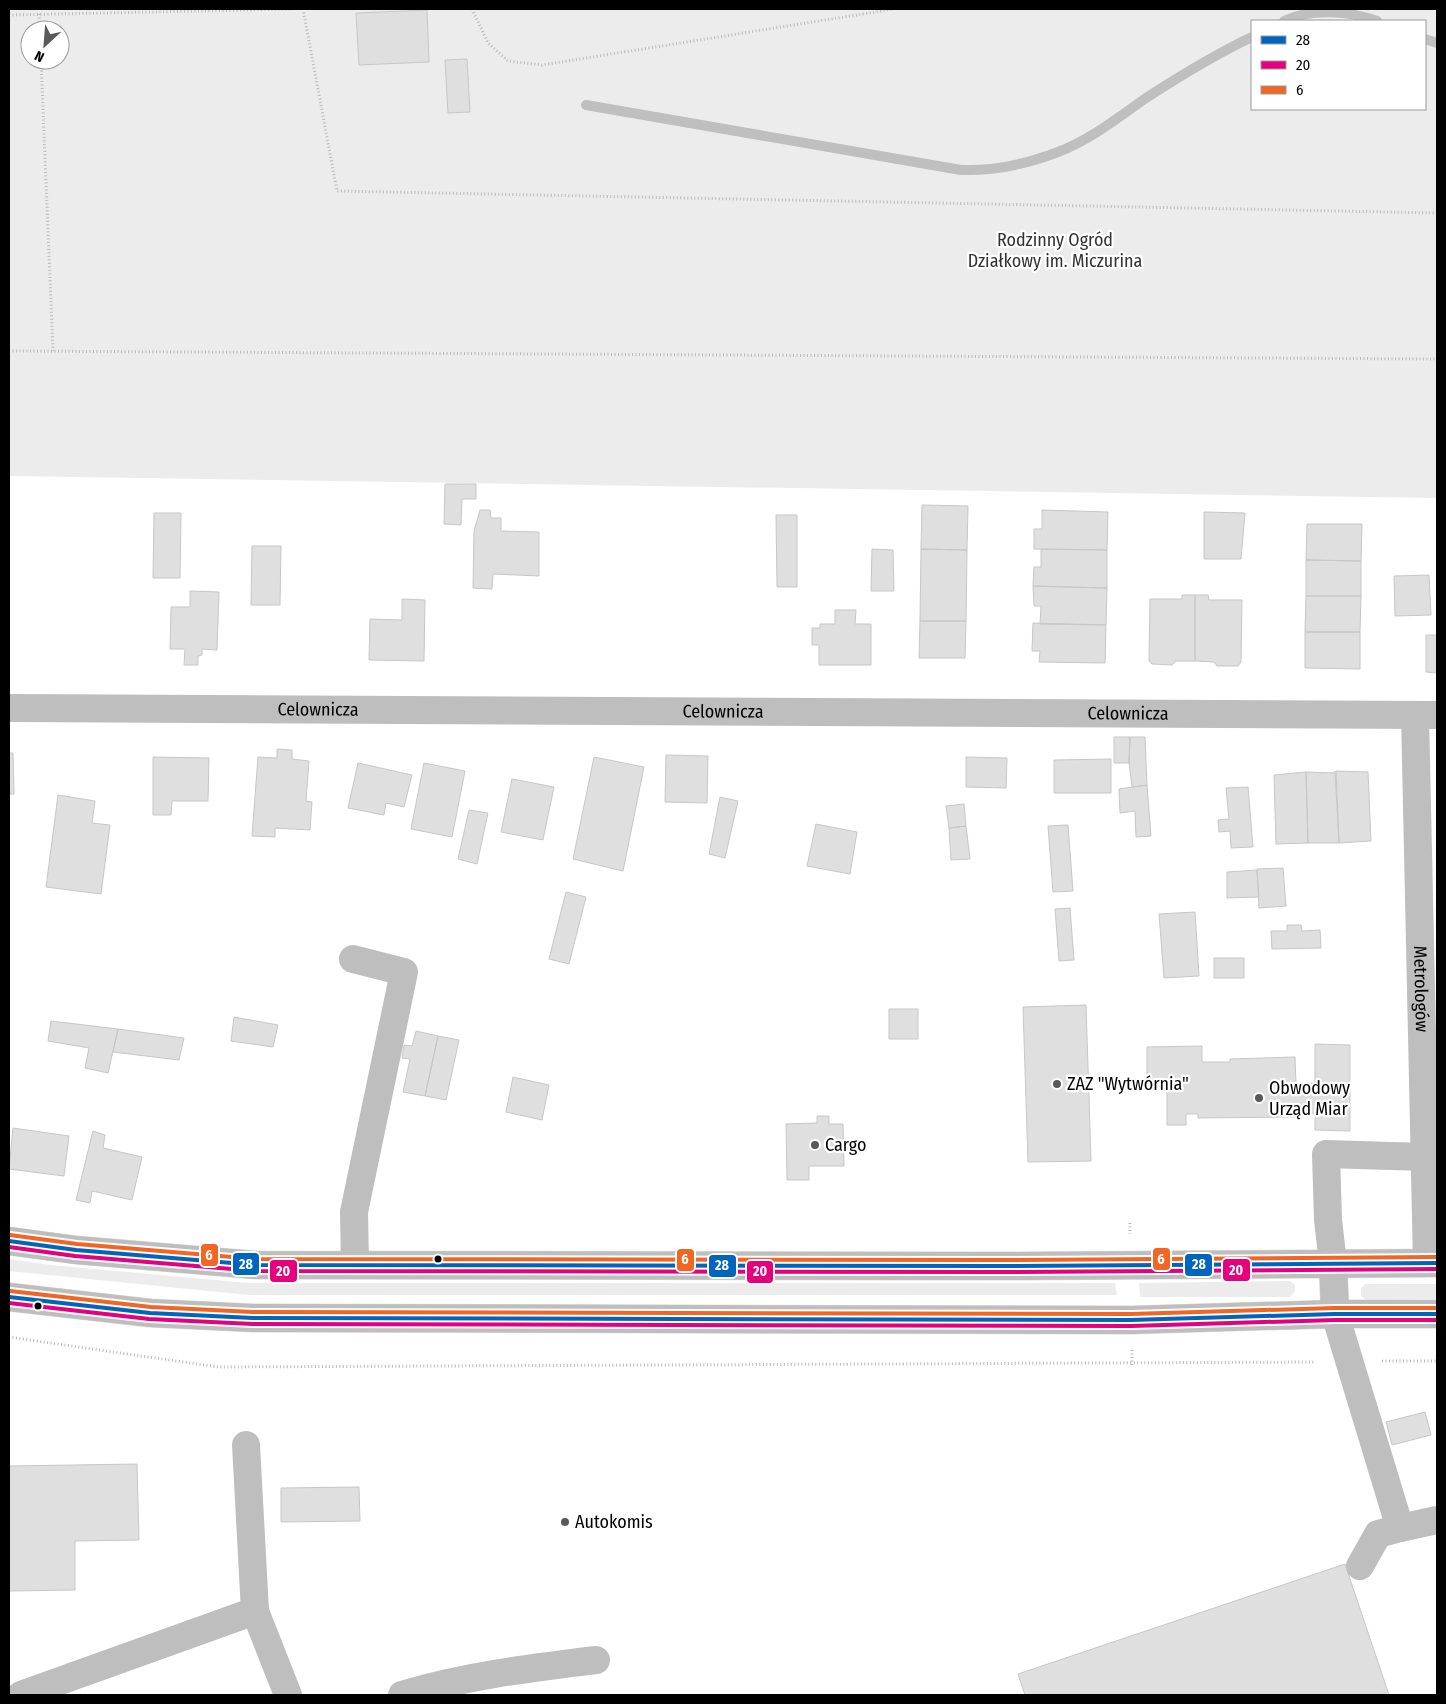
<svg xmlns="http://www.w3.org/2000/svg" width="1446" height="1704" font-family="'Fira Sans Condensed',sans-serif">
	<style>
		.green { fill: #ececec; fill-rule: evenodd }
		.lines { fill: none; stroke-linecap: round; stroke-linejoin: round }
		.stream { stroke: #bfbfbf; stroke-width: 10 }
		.building { fill: #dfdfdf; stroke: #c7c7c7 }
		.major-casing { stroke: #dbdbdb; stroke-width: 29 }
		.path { stroke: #b9b9b9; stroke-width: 3; stroke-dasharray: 1 2.5; stroke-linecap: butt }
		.minor { stroke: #bebebe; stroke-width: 28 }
		.major { stroke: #bebebe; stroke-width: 28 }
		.bus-1-casing { stroke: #fff; stroke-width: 8 }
		.bus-2-casing { stroke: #fff; stroke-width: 8 }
		.bus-3-casing { stroke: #fff; stroke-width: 8 }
		.bus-1 { stroke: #0065bd; stroke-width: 4 }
		.bus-2 { stroke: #e5007d; stroke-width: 4 }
		.bus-3 { stroke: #f26522; stroke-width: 4 }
		.poi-dot { fill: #595959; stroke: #fff; stroke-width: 2 }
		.bus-dot { fill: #000; stroke: #fff; stroke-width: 2 }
		.labels { text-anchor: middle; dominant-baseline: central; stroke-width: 4.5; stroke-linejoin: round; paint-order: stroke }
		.park-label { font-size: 18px; fill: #333; stroke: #fff }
		.street-label { font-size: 18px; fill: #000; stroke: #fff }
		.poi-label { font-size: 18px; fill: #000; stroke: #fff; text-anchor: start }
		.line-badge { stroke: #fff; stroke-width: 2 }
		.badge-label { font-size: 14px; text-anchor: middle; font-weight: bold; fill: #fff }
	</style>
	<rect width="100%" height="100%" fill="#fff"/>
	<path class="green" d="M9,9H1437V498L9,476ZM1252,21H1425V109H1252ZM30,30H60V60H30Z
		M9,1259L51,1265L248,1283H1115L1117,1295H249L9,1271Z
		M1290,1281L1295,1285V1291L1290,1297H1140L1139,1283Z
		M1365,1284H1437V1299L1366,1300L1361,1296V1288Z"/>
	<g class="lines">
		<path class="stream" d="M1284,21C1312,8 1350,11 1377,21
			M1425,39L1437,43
			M586,105L961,170C994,171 1027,164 1058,152C1090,140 1119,117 1146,98C1180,76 1216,54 1252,37"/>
	</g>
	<path class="building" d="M427,10L429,62L359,65L356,13Z
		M467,59L470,112L448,113L445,60Z
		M445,484H476V499H462L461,525L444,524Z
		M922,505L968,506L967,550L921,549Z
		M480,510H490L491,518H501V531L539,532V576L493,574L492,589L473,588L474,531Z
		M1042,510L1108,512L1107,550L1034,549V529H1042Z
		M1204,512L1245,513L1241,559H1204Z
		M154,513H181L180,578H153Z
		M776,515H797V587H777Z
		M1307,524H1362L1361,561L1306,560Z
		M252,546H281L280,605H251Z
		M872,549L893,550L894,591H871Z
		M921,549L967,550L966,621H920Z
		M1041,549L1107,550V588L1033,586L1034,567H1041Z
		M1306,560L1361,561V596H1306Z
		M1429,575L1431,615L1395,616L1394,576Z
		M1033,586L1107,588L1106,625L1040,624L1041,606H1034Z
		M190,591L219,592L217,650L202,649V655L198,656V665H184L185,649H170L171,607H190Z
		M1182,595H1195V661H1176L1172,665L1152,664L1149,661L1150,599H1182Z
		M1195,595H1208L1209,600H1242L1241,662L1238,666H1217L1214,662L1195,661Z
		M1306,596H1361L1360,632H1305Z
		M402,599L425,600L424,661L369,660L370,619L402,620Z
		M835,610H856L855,624H871V665H819V645H812V628H820V624H835Z
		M920,621H966L965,658H919Z
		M1033,623L1106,625L1105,663L1039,662L1040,651H1032Z
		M1305,632H1360V669L1305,668Z
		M1426,635H1437V673L1426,672Z
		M1114,737H1130L1129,763H1114Z
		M1130,737H1145L1147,785L1132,787L1129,763Z
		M277,749L292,750V759L309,761L306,801L312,802L310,830L275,828V837L252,836L258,757L277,758Z
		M9,753H13L14,794H9Z
		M666,755L708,756L707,803L665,802Z
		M153,757L209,758L208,801H172L171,815H153Z
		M594,757L644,767L623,871L573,859Z
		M966,757L1007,758L1006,788L966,787Z
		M1111,759V793H1054V760Z
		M358,763L412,775L404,807L386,803L384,815L348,808Z
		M424,763L465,771L452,837L411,829Z
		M1335,771L1339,843H1308L1306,772L1334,773Z
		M1336,771L1368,772L1371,841L1339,843Z
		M1306,772L1308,843L1276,844L1274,775Z
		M512,779L554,787L543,840L501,832Z
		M1147,785L1151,836L1136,837L1135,811L1120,813L1119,789Z
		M1248,787L1253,847L1231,848L1230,831L1219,832L1218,820L1229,819L1226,788Z
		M58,795L95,801L92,823L110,825L101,894L46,887Z
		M720,797L738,801L725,858L709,854Z
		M964,804L966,826L949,828L946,806Z
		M469,810L488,813L477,864L458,859Z
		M816,824L857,832L850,874L807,866Z
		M1068,825L1073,891L1053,892L1048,826Z
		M966,826L970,859L951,860L949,828Z
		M1283,868L1286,906L1259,908L1257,869Z
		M1257,870L1259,897L1227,898V872Z
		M566,892L586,897L569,964L549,959Z
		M1070,908L1074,960L1059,961L1055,909Z
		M1195,912L1199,976L1164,978L1159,914Z
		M1287,925H1301L1302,931L1320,930L1321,948L1272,949L1271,931H1287Z
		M1214,958H1244V978H1214Z
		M1086,1005L1091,1161L1028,1162L1023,1007Z
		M889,1009H918V1039H889Z
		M234,1017L278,1025L273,1047L231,1041Z
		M51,1021L118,1029L108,1073L85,1068L89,1048L48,1041Z
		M118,1029L184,1038L179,1060L113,1052Z
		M416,1031L438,1036L425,1096L403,1092L410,1059L402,1058L404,1045L412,1046Z
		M438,1036L459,1040L446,1100L425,1096Z
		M1315,1044L1350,1045V1131L1315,1130V1113H1296V1117L1198,1118V1114H1186V1125H1167V1081H1147V1047L1202,1046V1062H1230V1059L1295,1057L1296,1083H1315Z
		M513,1077L549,1085L542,1120L506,1112Z
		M817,1116H829V1124H843L844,1166H809V1180H787L786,1124L817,1123Z
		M13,1128L69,1136L64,1176L9,1169Z
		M93,1131L105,1135L103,1148L142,1157L132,1200L92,1191L90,1203L76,1200Z
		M1425,1412L1431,1435L1392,1445L1386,1422Z
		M137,1464L139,1540L75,1541V1590L9,1591V1466Z
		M359,1487L360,1521L281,1522V1488Z
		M1345,1564L1389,1695H1025L1018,1674Z"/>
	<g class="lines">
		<g class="major-casing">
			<path id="major" d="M9,1241L76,1250L256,1265L1004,1266L1437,1263
				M1333,1263L1335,1314
				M9,1297L150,1313L253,1318L1131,1320L1335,1314H1437"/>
		</g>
		<path class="path" d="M303,9L337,191L1437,213
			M472,9L488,43L508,61L542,65L894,9
			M39,14L40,30
			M9,15L293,9
			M41,60L53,351
			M9,351L1437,359
			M1130,1223V1234
			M9,1337L218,1367L1316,1362
			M1132,1350V1365
			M1382,1361H1437"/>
		<g class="minor">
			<path id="s1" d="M9,708L1437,715"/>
			<path id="s2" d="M1415,715L1427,1263"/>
			<path d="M353,959L404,972L354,1212L355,1265"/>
			<path d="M1333,1263L1328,1220L1326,1154L1424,1157"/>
			<path d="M1335,1314L1400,1528L1378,1534L1360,1566"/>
			<path d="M246,1445L255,1611L288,1695"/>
			<path d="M1400,1528L1437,1520"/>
			<path d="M21,1695L255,1611"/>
			<path d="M402,1695C465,1676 530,1668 596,1660"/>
		</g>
		<use href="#major" class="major"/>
		<g class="bus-1-casing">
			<path id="bus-1" d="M9,1241L76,1250L256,1265L1004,1266L1437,1263
				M9,1297L150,1313L253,1318L1131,1320L1335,1314H1437"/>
		</g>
		<g class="bus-2-casing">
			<path id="bus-2" d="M9,1247L75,1256L256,1271L1004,1272L1437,1269
				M9,1303L149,1319L253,1324L1131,1326L1335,1320H1437"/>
		</g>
		<g class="bus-3-casing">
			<path id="bus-3" d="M10,1235L77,1244L256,1259L1004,1260L1437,1257
				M10,1291L151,1307L253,1312L1131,1314L1335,1308H1437"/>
		</g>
		<use href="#bus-1" class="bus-1"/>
		<use href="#bus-2" class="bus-2"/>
		<use href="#bus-3" class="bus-3"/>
	</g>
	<g class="poi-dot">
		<circle cx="1057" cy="1084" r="5"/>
		<circle cx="1259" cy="1098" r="5"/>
		<circle cx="815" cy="1145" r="5"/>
		<circle cx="565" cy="1522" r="5"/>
	</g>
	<g class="bus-dot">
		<circle cx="438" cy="1259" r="4.5"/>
		<circle cx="38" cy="1306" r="4.5"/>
	</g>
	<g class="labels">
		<g class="park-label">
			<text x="1055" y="240">Rodzinny Ogród<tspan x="1055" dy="21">Działkowy im. Miczurina</tspan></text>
		</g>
		<g class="street-label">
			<text stroke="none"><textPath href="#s1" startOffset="309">Celownicza</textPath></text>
			<text stroke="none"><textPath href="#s1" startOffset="714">Celownicza</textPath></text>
			<text stroke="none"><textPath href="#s1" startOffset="1119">Celownicza</textPath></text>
			<text stroke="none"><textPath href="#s2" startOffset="274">Metrologów</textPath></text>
		</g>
		<g class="poi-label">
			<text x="1067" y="1084">ZAZ "Wytwórnia"</text>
			<text x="1269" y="1088">Obwodowy<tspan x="1269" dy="21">Urząd Miar</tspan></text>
			<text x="825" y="1145">Cargo</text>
			<text x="575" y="1522">Autokomis</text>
		</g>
	</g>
	<g class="line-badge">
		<rect x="200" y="1243" width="19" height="24" rx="5" fill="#f26522"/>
		<rect x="1152" y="1247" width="19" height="24" rx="5" fill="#f26522"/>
		<rect x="676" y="1248" width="19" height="24" rx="5" fill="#f26522"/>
		<rect x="232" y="1252" width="28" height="24" rx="5" fill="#0065bd"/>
		<rect x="1184" y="1253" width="29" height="24" rx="5" fill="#0065bd"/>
		<rect x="708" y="1254" width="29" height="24" rx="5" fill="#0065bd"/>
		<rect x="1222" y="1258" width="29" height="24" rx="5" fill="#e5007d"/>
		<rect x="269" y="1259" width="29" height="24" rx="5" fill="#e5007d"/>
		<rect x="746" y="1260" width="28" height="24" rx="5" fill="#e5007d"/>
	</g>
	<g class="badge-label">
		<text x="209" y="1260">6</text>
		<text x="1161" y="1264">6</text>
		<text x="685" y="1264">6</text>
		<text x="246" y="1269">28</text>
		<text x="1199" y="1269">28</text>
		<text x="722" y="1270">28</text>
		<text x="1236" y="1275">20</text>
		<text x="283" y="1276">20</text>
		<text x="760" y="1276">20</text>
	</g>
	<rect width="1446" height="1704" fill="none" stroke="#000000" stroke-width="20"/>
	<rect x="1251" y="20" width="175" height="90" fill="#ffffff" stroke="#999999"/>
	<rect x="1261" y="36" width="25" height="8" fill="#0065bd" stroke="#999999"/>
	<text x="1296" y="45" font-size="15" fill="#000000">28</text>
	<rect x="1261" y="61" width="25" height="8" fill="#e5007d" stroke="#999999"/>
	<text x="1296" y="70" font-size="15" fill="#000000">20</text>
	<rect x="1261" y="86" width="25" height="8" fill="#f26522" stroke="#999999"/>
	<text x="1296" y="95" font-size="15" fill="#000000">6</text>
	<g transform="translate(45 45) rotate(206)"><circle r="24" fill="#ffffff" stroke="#999999"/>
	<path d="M0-4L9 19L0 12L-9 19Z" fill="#595959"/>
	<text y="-8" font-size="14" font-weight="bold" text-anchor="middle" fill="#000000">N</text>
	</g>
</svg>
